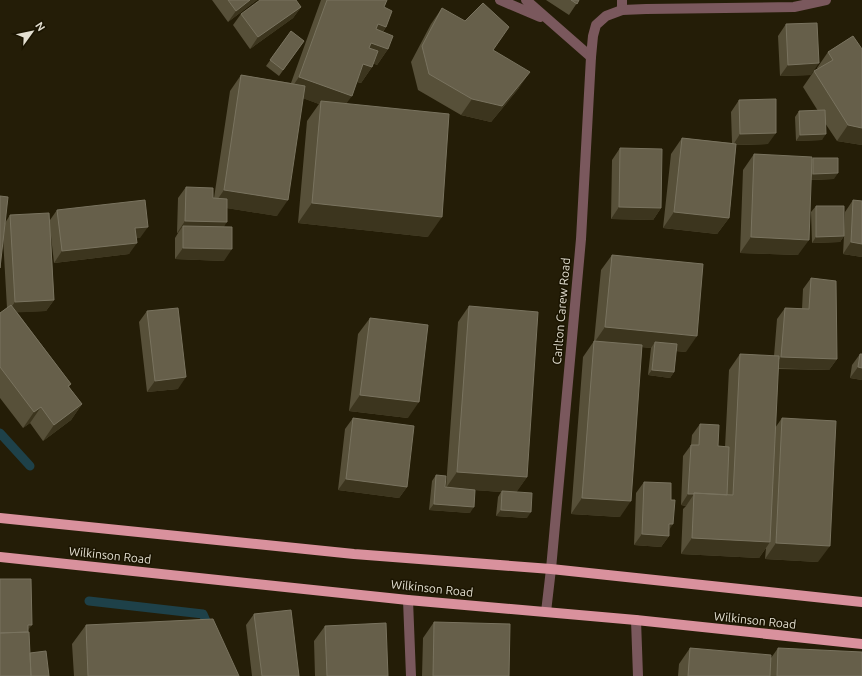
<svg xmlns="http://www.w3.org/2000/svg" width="862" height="676" font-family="Ubuntu,sans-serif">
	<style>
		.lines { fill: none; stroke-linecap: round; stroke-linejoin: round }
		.stream { stroke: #1e4149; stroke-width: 9 }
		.minor { stroke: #7a585d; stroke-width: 10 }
		.tertiary { stroke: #7a585d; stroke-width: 10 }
		.primary { stroke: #d9919d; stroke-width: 10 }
		.wall { fill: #575039 }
		.shaded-wall { fill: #3c351e }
		.building { fill: #665f4a; stroke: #79735f }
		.labels { text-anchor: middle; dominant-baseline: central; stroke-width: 3; stroke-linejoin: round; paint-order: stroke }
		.street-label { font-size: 12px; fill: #e3dfd1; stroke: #1a1401 }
	</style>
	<rect width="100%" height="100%" fill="#241d07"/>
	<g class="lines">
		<path class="stream" d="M0,433L30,466
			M89,601L203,614L210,630"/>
		<path class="minor" d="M500,0L540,17
			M526,0L591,57
			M622,0V10
			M408,600L411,676
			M636,620L638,676"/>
		<path class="tertiary" d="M546,612L551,569L581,239L591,57L593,36L596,25L606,16L622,10L646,9L794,7L826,0"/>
		<path class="primary" d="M0,518L354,554L551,569L862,602
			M0,557L408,600L636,620L862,644"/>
	</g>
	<path class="wall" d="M212,0H257L228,22Z
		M321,0H387L384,7L386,27L383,32L388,49L377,65L373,63L372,67L361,83L357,82L346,104L428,237L298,223L307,121L319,104L303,98L277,216L227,208L224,227V261L175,259V238L178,233H177L178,198L186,187L214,198L230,91L241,75L291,83Z
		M546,0H579L569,15Z
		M301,7L293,18L250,49L233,25L241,14Z
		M442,8L519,88L491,122L461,115L418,90L411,62L431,24Z
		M786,24L811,75L780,76L778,36Z
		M291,31L304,41L279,76L266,66Z
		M853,36L862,145L837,141L825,123L822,140L796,141L795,117L799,111H818L803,87L814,71L818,69L817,68L828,52Z
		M739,100L768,144L736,145L729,218L717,234L663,228L671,154L682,138L732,143L731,112Z
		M620,148L661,208L653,220L611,219L612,160Z
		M754,154L812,159L813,158L834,179L811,180L798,255L740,253L743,170Z
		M853,200L862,201V257L843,254L844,236L840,242L812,243L811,212L816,206L844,232L845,212Z
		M57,210L140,238H136L129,254L54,263L51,236L54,300L46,311L17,312L71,384L69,387L82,404L71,420L43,441L30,423L23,428L0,398V313L7,308L3,238L5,223L10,215L50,220Z
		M612,255L686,352L676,351L674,372L670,378L648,375L651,348L642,347L620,517L571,514L583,357L594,341L601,270Z
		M811,278L837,359L829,370L778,369L775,428L782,418L818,562L765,559L766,548L759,558L681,554L683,509L686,506L681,505L683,456L691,445L692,435L700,424L718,446L725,447L729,370L740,354L774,356L777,319L785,308L802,309L803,289Z
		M469,306L527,477L516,492L527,518L496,516L498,497L501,492L475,490L470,513L429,510L432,481L436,475L445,487H446L458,322Z
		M147,311L178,389L147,392L139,322Z
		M370,318L408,418L349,411L358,334Z
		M860,354H862V380L850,378L852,365Z
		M353,418L407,487L399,498L338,490L345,429Z
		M644,482L669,530V536L661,547L634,545L636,493Z
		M254,614L299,676H252L246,625Z
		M434,622L509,676H422L423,638Z
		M86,625L239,676H74L72,644Z
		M325,626L388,676H315L314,641Z
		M690,648L771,658L778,648L862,676H678L679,664Z"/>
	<path class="shaded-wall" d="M250,0H257L228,22L236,11Z
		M301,7L293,18L250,49L258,37Z
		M378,24L386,27L375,43L367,40Z
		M371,43L388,49L377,65L360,58Z
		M819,63L811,75L780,76L788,65Z
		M363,64L372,67L361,83L352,80Z
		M530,72L519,88L491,122L461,115L472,99Z
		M299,77L352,96L340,112L321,101L319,104L288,93Z
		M848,125L862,128V145L837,141Z
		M776,133L768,144L733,145L740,134Z
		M826,134L822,140L796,141L800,135Z
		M838,173L834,179L809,180L813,174Z
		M224,190L288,200L277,216L213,206Z
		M312,203L442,217L428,237L298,223Z
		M619,207L661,208L653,220L611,219Z
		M674,212L729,218L717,234L663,228Z
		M185,221L227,222L219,234L183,226L178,233H177Z
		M148,227L140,238L127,239L135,228Z
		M844,236L840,242L812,243L816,237Z
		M751,237L809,240L798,255L740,253Z
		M851,242L862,244V257L843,254Z
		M137,243L129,254L54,263L62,251Z
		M183,248L232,249L224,261L175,259Z
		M54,300L46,311L7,313L15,302Z
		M605,327L697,336L686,352L654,349L655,342L651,348L594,343Z
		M781,357L837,359L829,370L773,368Z
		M858,367L862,368V380L850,378Z
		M652,370L674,372L670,378L648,375Z
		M186,377L178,389L147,392L155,381Z
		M360,395L419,402L408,418L349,411Z
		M82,404L71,420L43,441L54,425Z
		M41,407L30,423L23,428L34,412Z
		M457,472L527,477L516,493L502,491L501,492L446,488Z
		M346,479L407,487L399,498L338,490Z
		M688,494H694L686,506L681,505Z
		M582,498L631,501L620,517L571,514Z
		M434,504L474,507L470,513L429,510Z
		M501,510L531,512L527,518L496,516Z
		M669,524H673L666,535Z
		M642,534L669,536L661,547L634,545Z
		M692,538L770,542L759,558L681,554Z
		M776,543L830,546L818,562L765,559Z
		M28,625H32L25,634Z"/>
	<path class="building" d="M228,0H250L236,11Z
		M260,0H296L301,7L258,37L241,14Z
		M327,0H387L384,7L392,11L386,27L378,24L376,29L393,36L388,49L371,43L369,48L378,51L372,67L363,64L352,96L299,77Z
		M571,0H579L577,4Z
		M483,3L509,27L493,50L530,72L502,106L472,99L429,74L422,46L442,8L465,21Z
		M817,23L819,63L788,65L786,24Z
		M291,31L304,41L283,70L270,60Z
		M853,36L862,49V128L848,125L814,71L833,60L828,52Z
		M241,75L305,86L288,200L224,190Z
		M776,99V133L740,134L739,100Z
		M321,101L449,114L442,217L312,203Z
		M825,110L826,134L800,135L799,111Z
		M682,138L736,144L729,218L674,212Z
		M620,148L662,149L661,208L619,207Z
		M754,154L812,157L809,240L751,237Z
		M813,158H838V173L813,174Z
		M186,187L213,188V198L227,199V222L185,221Z
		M0,196L8,197L0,268Z
		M145,200L148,227L135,228L137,243L62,251L57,210Z
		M853,200L862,201V244L851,242Z
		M816,206H844V236L816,237Z
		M49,213L54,300L15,302L10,215Z
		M183,226L232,227V249L183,248Z
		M612,255L703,264L697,336L605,327Z
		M811,278L836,281L837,359L781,357L785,308L809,309Z
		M11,305L71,384L68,386L82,404L54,425L41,407L34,412L0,367V313Z
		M469,306L538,312L527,477L457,472Z
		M178,308L186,377L155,381L147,311Z
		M370,318L428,325L419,402L360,395Z
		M594,341L642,345L631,501L582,498Z
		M655,342L677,344L674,372L652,370Z
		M740,354L779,356L770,542L692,538L694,493L733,495Z
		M860,354H862V368L858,367Z
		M353,418L414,426L407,487L346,479Z
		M782,418L836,421L830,546L776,543Z
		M700,424L719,425L718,446L729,447L727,495L694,493V494H688L691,445H699Z
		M436,475L446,476L445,487L475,490L474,507L434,504Z
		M644,482L671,483V500H675L673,524H669V536L642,534Z
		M502,491L532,493L531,512L501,510Z
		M0,579H31L32,625H28V632L0,633Z
		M291,610L299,676H262L254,614Z
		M213,619L239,676H88L86,625Z
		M434,622L510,624L509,676H433Z
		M386,623L388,676H327L325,626Z
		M29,632L31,676H0V633Z
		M690,648L771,655L770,676H688Z
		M778,648L862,652V676H777Z
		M46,651L49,676H31L30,653Z"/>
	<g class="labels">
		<g class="street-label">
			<text transform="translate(561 311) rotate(-85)">Carlton Carew Road</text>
			<text transform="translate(110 555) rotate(6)">Wilkinson Road</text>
			<text transform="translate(432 588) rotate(6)">Wilkinson Road</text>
			<text transform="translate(755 620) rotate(6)">Wilkinson Road</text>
		</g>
	</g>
	<g transform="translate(32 32) rotate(57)" stroke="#1a1401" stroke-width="3" paint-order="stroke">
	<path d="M0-3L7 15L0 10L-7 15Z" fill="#e3dfd1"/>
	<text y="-6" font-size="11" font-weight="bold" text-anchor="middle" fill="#e3dfd1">N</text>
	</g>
</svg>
